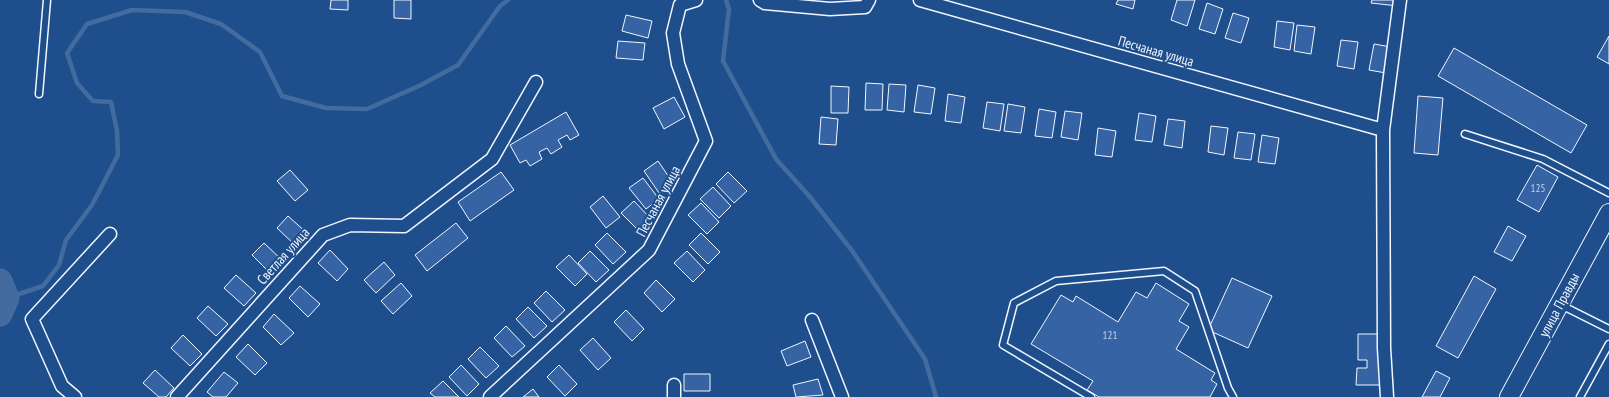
<svg xmlns="http://www.w3.org/2000/svg" width="1609" height="397" font-family="'PT Sans Narrow',sans-serif">
	<style>
		.lines { fill: none; stroke-linecap: round; stroke-linejoin: round }
		.stream { stroke: #446ba0; stroke-width: 4.5 }
		.river { stroke: #446ba0; stroke-width: 25 }
		.building { fill: #3563a3; stroke: #f2f6ff }
		.lane-casing { stroke: #f2f6ff; stroke-width: 9 }
		.street-casing { stroke: #f2f6ff; stroke-width: 15 }
		.secondary-casing { stroke: #f2f6ff; stroke-width: 20 }
		.lane { stroke: #1f4e8c; stroke-width: 6 }
		.street { stroke: #1f4e8c; stroke-width: 12 }
		.secondary { stroke: #1f4e8c; stroke-width: 18 }
		.labels { text-anchor: middle; dominant-baseline: central; stroke-width: 4; stroke-linejoin: round; paint-order: stroke }
		.number-label { font-size: 11px; fill: #c3d1e8 }
		.street-label { font-size: 14px; fill: #f2f6ff; stroke: #1f4e8c }
	</style>
	<rect width="100%" height="100%" fill="#1f4e8c"/>
	<g class="lines">
		<path class="stream" d="M726,0L729,9L723,61L776,159L810,197L853,252L925,359L936,397
			M7,298L43,286L59,265L66,240L92,205L118,155L117,131L111,102L93,101L77,83L67,53L87,24L132,10L185,12L221,24L260,52L282,96L326,108L367,109L421,85L458,65L500,6L508,0"/>
		<path class="river" d="M0,281L7,298L0,314"/>
	</g>
	<path class="building" d="M331,0H348V10L330,9Z
		M394,0H411V19L394,18Z
		M1118,0H1135L1133,9L1116,4Z
		M1177,0H1195L1187,26L1171,20Z
		M1372,0H1399L1398,6L1371,3Z
		M1207,3L1223,9L1215,34L1199,29Z
		M1233,13L1249,18L1241,43L1225,38Z
		M626,15L652,21L648,38L622,31Z
		M1277,21L1294,23L1290,50L1274,47Z
		M1297,25L1315,27L1311,54L1294,51Z
		M1609,36V64L1597,57Z
		M1341,40L1358,42L1354,69L1337,66Z
		M618,41L645,43L643,60L616,58Z
		M1374,44L1391,47L1386,73L1369,70Z
		M1454,48L1587,125L1571,153L1438,76Z
		M866,83L883,84L882,110H865Z
		M889,84L906,85L904,112L887,110Z
		M918,85L935,88L931,114L914,112Z
		M831,86L849,87L848,113H831Z
		M948,94L965,97L961,123L945,121Z
		M1418,96L1443,98L1438,155L1414,153Z
		M674,97L685,117L664,129L653,108Z
		M987,102L1004,104L1000,131L983,128Z
		M1008,104L1025,107L1021,133L1004,131Z
		M1039,109L1056,112L1052,138L1035,136Z
		M1065,111L1082,113L1078,140L1061,137Z
		M566,112L579,135L570,140L567,135L558,140L562,147L551,154L547,148L539,152L542,159L530,166L526,160L520,163L510,145Z
		M1139,113L1156,116L1152,142L1135,140Z
		M821,117L838,119L836,145L819,144Z
		M1168,119L1185,121L1182,148L1164,145Z
		M1211,126L1228,128L1224,155L1208,152Z
		M1098,128L1116,131L1112,157L1095,155Z
		M1238,132L1255,134L1251,160L1234,158Z
		M1262,135L1279,138L1275,164L1258,162Z
		M658,161L673,183L659,193L644,171Z
		M1537,165L1558,177L1539,212L1517,200Z
		M290,170L308,190L295,201L277,181Z
		M501,172L514,190L470,221L458,202Z
		M728,172L747,191L734,203L716,184Z
		M643,178L659,199L646,209L629,188Z
		M713,187L731,206L719,218L700,199Z
		M603,196L620,217L606,228L590,207Z
		M634,201L652,220L640,232L621,213Z
		M701,203L719,222L707,234L688,215Z
		M288,216L308,234L296,246L277,228Z
		M456,223L468,238L427,271L415,255Z
		M1508,226L1526,236L1512,261L1494,252Z
		M607,233L626,252L613,264L595,245Z
		M701,233L720,252L708,264L689,245Z
		M264,243L283,261L271,274L252,255Z
		M330,250L348,269L337,281L318,263Z
		M590,251L609,270L596,282L578,263Z
		M687,251L705,270L693,282L674,263Z
		M569,255L587,274L575,286L556,267Z
		M384,262L395,275L376,293L364,280Z
		M236,275L256,293L244,306L224,288Z
		M1474,276L1496,289L1458,358L1436,346Z
		M1232,278L1272,296L1248,348L1208,330Z
		M656,280L675,299L662,312L644,293Z
		M401,283L412,296L393,314L381,301Z
		M1156,283L1189,304L1179,321L1189,327L1176,349L1215,373L1211,380L1217,384L1210,397H1099L1087,390L1093,381L1031,344L1061,295L1073,302L1076,296L1118,322L1136,292L1147,298Z
		M300,286L320,304L308,317L289,298Z
		M546,291L565,310L552,322L534,303Z
		M208,306L228,324L216,336L197,318Z
		M528,307L547,326L534,338L516,319Z
		M626,310L644,329L632,341L614,322Z
		M274,314L294,333L281,345L263,327Z
		M506,326L525,346L512,357L494,338Z
		M1358,334H1382V385H1356L1357,368H1367V360H1358Z
		M183,335L202,354L190,366L171,348Z
		M593,338L611,358L598,370L580,350Z
		M805,341L811,357L787,366L781,351Z
		M248,344L267,363L255,375L236,357Z
		M480,347L499,366L486,378L468,359Z
		M461,365L479,384L467,396L449,377Z
		M559,365L577,384L565,396L547,377Z
		M155,370L174,388L166,397H159L143,383Z
		M1436,371L1450,378L1440,397H1422Z
		M224,372L238,383L226,397H213L207,392Z
		M684,374H710V391H684Z
		M818,379L823,395L796,397L793,385Z
		M443,381L459,397H435L430,393Z
		M533,389L539,397H523Z"/>
	<g class="lines">
		<g class="lane-casing">
			<path id="lane" d="M39,94L47,0
				M1465,134L1543,159L1609,193
				M1561,305L1609,329
				M1091,397L1003,345L1014,303L1056,281L1164,271L1195,291L1228,388L1233,397
				M1580,397L1609,344"/>
		</g>
		<g class="street-casing">
			<path id="street" d="M760,0L765,3L830,9L865,7L869,0
				M920,0L1383,130L1400,0
				M1383,130L1384,348L1387,397
				M812,320L842,397
				M75,397L62,386L32,319L110,234
				M177,397L323,235L350,225L404,226L492,159L536,82
				M490,397L649,250L706,141L678,64L673,33L680,5L696,0
				M674,397V385"/>
		</g>
		<g class="secondary-casing">
			<path id="secondary" d="M1509,397L1609,213"/>
		</g>
		<use href="#lane" class="lane"/>
		<use href="#street" class="street"/>
		<use href="#secondary" class="secondary"/>
	</g>
	<g class="labels">
		<g class="number-label">
			<text x="1538" y="188">125</text>
			<text x="1110" y="335">121</text>
		</g>
		<g class="street-label">
			<text transform="translate(1156 51) rotate(16)">Песчаная улица</text>
			<text transform="translate(658 201) rotate(-62)">Песчаная улица</text>
			<text transform="translate(283 256) rotate(-48)">Светлая улица</text>
			<text transform="translate(1559 305) rotate(-62)">улица Правды</text>
		</g>
	</g>
</svg>
